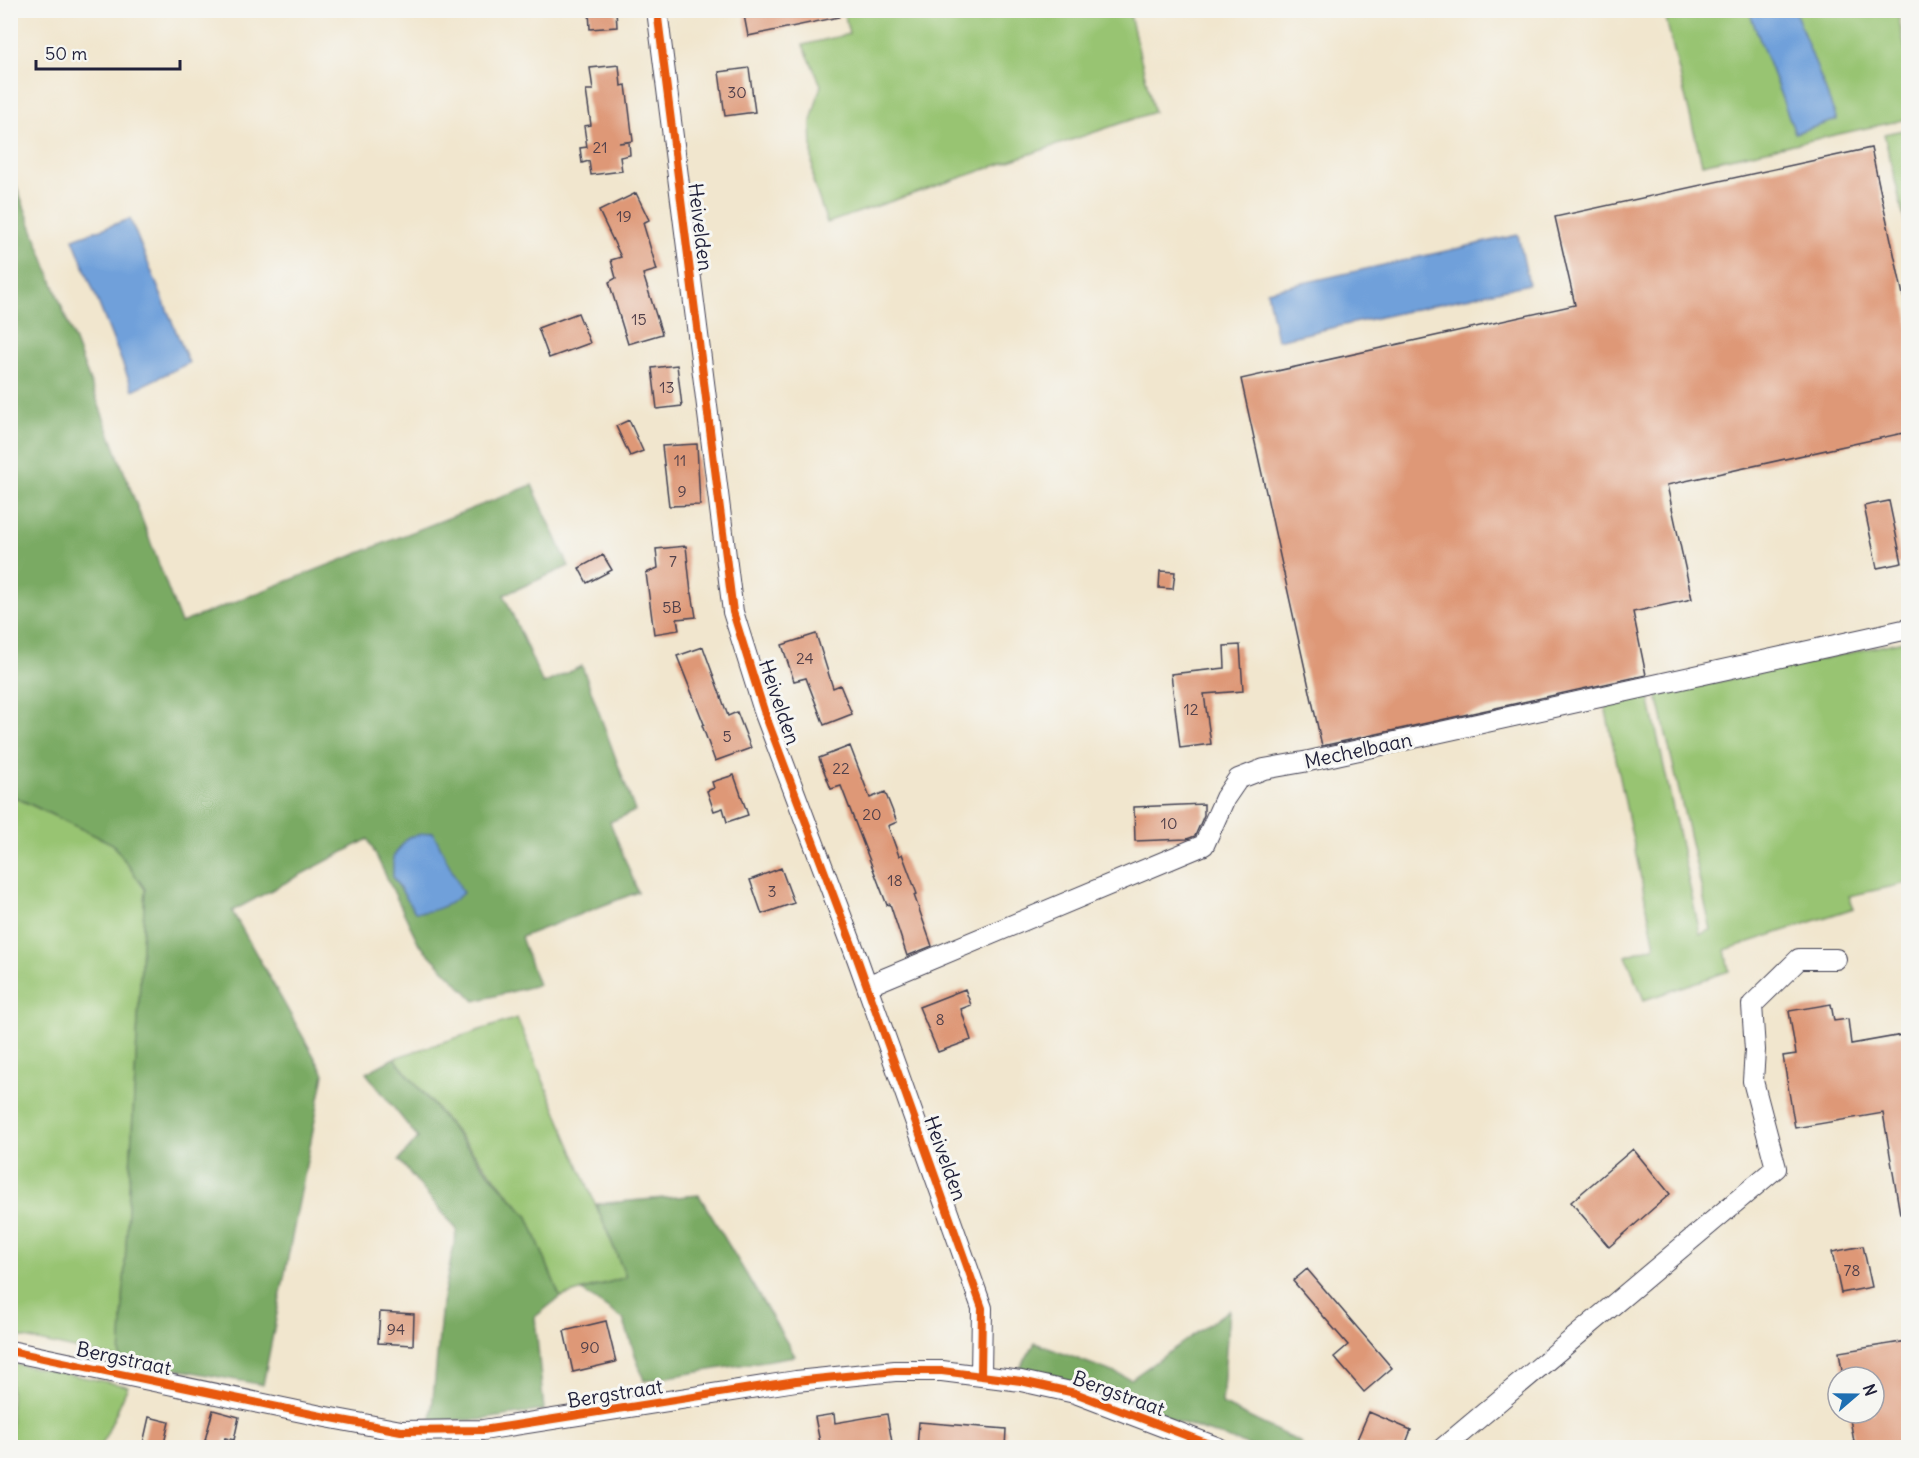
<svg xmlns="http://www.w3.org/2000/svg" width="1919" height="1458" font-family="Delius,sans-serif">
	<style>
		.green { fill: #98c472; stroke: #5d7356; stroke-width: 1.5 }
		.forest { fill: #7aaa64; stroke: #4e6650; stroke-width: 1.5 }
		.water { fill: #70a0da; stroke: #49618a; stroke-width: 1.5 }
		.building { fill: #de9877 }
		.lines { fill: none; stroke-linecap: round; stroke-linejoin: round }
		.minor-casing { stroke: #413f51; stroke-width: 22 }
		.minor { stroke: #fff; stroke-width: 20 }
		.cycleway-casing { stroke: #f6f6f2; stroke-width: 11 }
		.cycleway { stroke: #e8590c; stroke-width: 8 }
		.labels { text-anchor: middle; dominant-baseline: central; stroke-width: 6; stroke-linejoin: round; paint-order: stroke }
		.number-label { font-size: 16px; fill: #51404a }
		.street-label { font-size: 20px; fill: #22223b; stroke: #f6f6f2 }
	</style>
	<rect width="100%" height="100%" fill="#f6f6f2"/>
	<filter id="ink" filterUnits="userSpaceOnUse"><feTurbulence type="fractalNoise" baseFrequency=".0167" numOctaves="2"/><feDisplacementMap in="SourceGraphic" scale="12" xChannelSelector="R" yChannelSelector="G"/><feConvolveMatrix kernelMatrix="1 2 1 2 8 2 1 2 1" color-interpolation-filters="sRGB"/></filter>
	<filter id="wash" filterUnits="userSpaceOnUse"><feTurbulence type="fractalNoise" baseFrequency=".008" numOctaves="4" result="noise"/><feDisplacementMap in="SourceGraphic" scale="24" xChannelSelector="R" yChannelSelector="G"/><feGaussianBlur stdDeviation="1.35" result="paint"/><feColorMatrix in="noise" values="0 0 0 0 0 0 0 0 0 0 0 0 0 0 0 0 0 1.4 0 .05"/><feComposite in="paint" operator="in"/></filter>
	<g filter="url(#wash)">
		<rect width="100%" height="100%" fill="#f1e6ce"/>
		<path class="green" d="M844,11H1129L1154,112L827,223L813,181L811,121L821,85L803,45L849,34Z
			M1664,11H1897L1908,62V119L1702,164Z
			M1908,129V235L1884,134Z
			M1908,640V883L1849,896L1854,908L1725,950L1729,971L1644,1000L1626,956L1655,946L1605,706L1649,697L1700,934L1711,930L1657,695Z
			M10,795L113,844L145,889L120,1359L11,1335Z
			M517,1018L626,1277L560,1297L528,1217L394,1058Z
			M11,1363L128,1386L101,1447H11Z"/>
		<path class="forest" d="M10,177H13L181,623L532,485L569,566L504,595L543,684L582,666L635,811L610,822L638,892L521,937L538,985L475,1001L419,944L368,839L232,911L324,1074L263,1385L120,1359L145,889L113,844L11,795Z
			M394,1058L481,1164L528,1217L560,1297L535,1317L544,1410L479,1420H431L442,1303L457,1230L399,1160L418,1138L366,1073Z
			M699,1195L795,1356L644,1381L623,1319L582,1291L626,1277L596,1204Z
			M1229,1310L1222,1404L1302,1443L1300,1447H1253L1020,1368L1035,1343L1131,1379Z"/>
		<path class="water" d="M1749,11H1795L1837,120L1795,133Z
			M130,219L189,363L133,390L73,239Z
			M1518,235L1529,284L1277,340L1267,291Z
			M433,832L463,893C450,905 433,913 415,912L393,877V857L408,837Z"/>
		<g id="blocks">
			<path class="building" d="M589,10H616L617,27L590,29Z
				M743,10H839V17L748,36Z
				M619,65L621,86L626,85L633,141L619,143L629,142L630,155L620,157L622,171L591,175L589,161L582,163L580,148L587,147L584,126L591,125L586,90H593L590,68Z
				M749,68L755,112L725,116L719,72Z
				M1871,148L1908,318V432L1667,485L1692,599L1633,612L1646,675L1322,746L1241,379L1575,305L1555,217Z
				M636,193L649,220L643,223L657,270L643,274L662,334L628,344L609,282L616,278L611,260L621,257L599,211Z
				M578,313L590,343L549,358L538,328Z
				M677,365L682,406L657,409L652,368Z
				M629,420L643,451L630,456L616,426Z
				M697,444L700,505L669,506L662,446Z
				M1889,501L1902,563L1877,568L1864,506Z
				M686,546L691,593H692L696,617L677,619L679,630L654,634L646,573L658,568L656,549Z
				M603,555L612,570L587,583L579,568Z
				M1160,571L1175,572L1173,589L1159,588Z
				M816,634L833,688L840,685L852,714L824,725L806,678L794,681L782,645Z
				M1240,645L1243,691L1204,694L1211,744L1180,748L1171,674L1225,668L1224,646Z
				M703,647L728,716L737,712L751,748L715,761L702,725L704,724L677,656Z
				M850,746L870,798L885,792L897,822L888,826L899,856L902,854L917,894L914,895L932,946L907,956L890,904L887,905L841,786L831,789L819,758Z
				M734,775L748,815L727,822L723,808L714,811L707,791L714,788L712,782Z
				M1204,804V815L1195,836L1187,839L1135,841L1134,807Z
				M781,868L794,903L762,914L750,880Z
				M965,989L971,1005L961,1009L971,1040L938,1052L919,1007Z
				M1831,1004L1834,1021L1848,1019L1851,1044L1908,1034V1214H1900L1883,1113L1795,1128L1783,1056L1796,1054L1789,1011Z
				M1633,1149L1670,1194L1609,1247L1571,1202Z
				M1863,1246L1872,1287L1841,1293L1832,1252Z
				M1307,1269L1392,1368L1364,1392L1334,1357L1348,1345L1293,1281Z
				M380,1312L414,1314L413,1345L378,1343Z
				M606,1321L616,1362L573,1372L564,1331Z
				M1908,1341V1448H1855L1849,1413H1874V1377H1843L1839,1352Z
				M213,1410L239,1417L234,1440L225,1438L223,1445L205,1440Z
				M1369,1412L1411,1430L1404,1448H1369L1356,1442Z
				M834,1414L835,1423L887,1414L893,1448H821L815,1417Z
				M149,1417L169,1422L163,1448H142Z
				M919,1422L1006,1429L1005,1448H917Z"/>
		</g>
	</g>
	<g filter="url(#ink)">
		<use href="#blocks" fill-opacity="0" stroke="#413f51" stroke-width="1.5"/>
		<g class="lines">
			<g class="minor-casing">
				<path id="minor" d="M657,10L733,612L765,714L857,958L982,1308L981,1375
					M867,986L1204,845L1225,798L1238,779L1264,769L1309,761L1908,629
					M10,1351L326,1417L401,1431L483,1430L796,1381L895,1371H942L1021,1381L1075,1393L1219,1448
					M1443,1448L1776,1168L1753,1081L1755,1050L1752,1005L1799,959H1836"/>
			</g>
			<use href="#minor" class="minor"/>
			<g class="cycleway-casing">
				<path id="cycleway" d="M657,10L733,612L765,714L857,958L982,1308L981,1375
					M10,1351L326,1417L401,1431L483,1430L796,1381L895,1371H942L1021,1381L1075,1393L1219,1448"/>
			</g>
			<use href="#cycleway" class="cycleway"/>
		</g>
	</g>
	<g class="labels">
		<g class="number-label">
			<text x="737" y="92">30</text>
			<text x="600" y="147">21</text>
			<text x="624" y="216">19</text>
			<text x="639" y="319">15</text>
			<text x="667" y="387">13</text>
			<text x="680" y="460">11</text>
			<text x="682" y="491">9</text>
			<text x="673" y="561">7</text>
			<text x="672" y="607">5B</text>
			<text x="805" y="658">24</text>
			<text x="1191" y="709">12</text>
			<text x="727" y="736">5</text>
			<text x="841" y="768">22</text>
			<text x="872" y="814">20</text>
			<text x="1169" y="823">10</text>
			<text x="895" y="880">18</text>
			<text x="772" y="891">3</text>
			<text x="940" y="1019">8</text>
			<text x="1852" y="1270">78</text>
			<text x="396" y="1329">94</text>
			<text x="590" y="1347">90</text>
		</g>
		<g class="street-label">
			<text transform="translate(701 227) rotate(83)">Heivelden</text>
			<text transform="translate(780 702) rotate(71)">Heivelden</text>
			<text transform="translate(1358 750) rotate(-12)">Mechelbaan</text>
			<text transform="translate(946 1158) rotate(70)">Heivelden</text>
			<text transform="translate(124 1358) rotate(12)">Bergstraat</text>
			<text transform="translate(615 1393) rotate(-9)">Bergstraat</text>
			<text transform="translate(1119 1393) rotate(20)">Bergstraat</text>
		</g>
	</g>
	<rect width="1919" height="1458" fill="none" stroke="#f6f6f2" stroke-width="36"/>
	<g transform="translate(1856 1395) rotate(70)"><circle r="28" fill="#f6f6f2" stroke="#a1a1a9" stroke-width="1.5"/>
	<path d="M0-4.5L10 22L0 15L-10 22Z" fill="#1f6fb2"/>
	<text y="-9" font-size="16" font-weight="bold" text-anchor="middle" fill="#22223b">N</text>
	</g>
	<path d="M36 60v9h144v-9" fill="none" stroke="#22223b" stroke-width="3"/>
	<text x="45" y="60" font-size="18" fill="#22223b" stroke="#f6f6f2" stroke-width="4.5" paint-order="stroke">50 m</text>
</svg>
